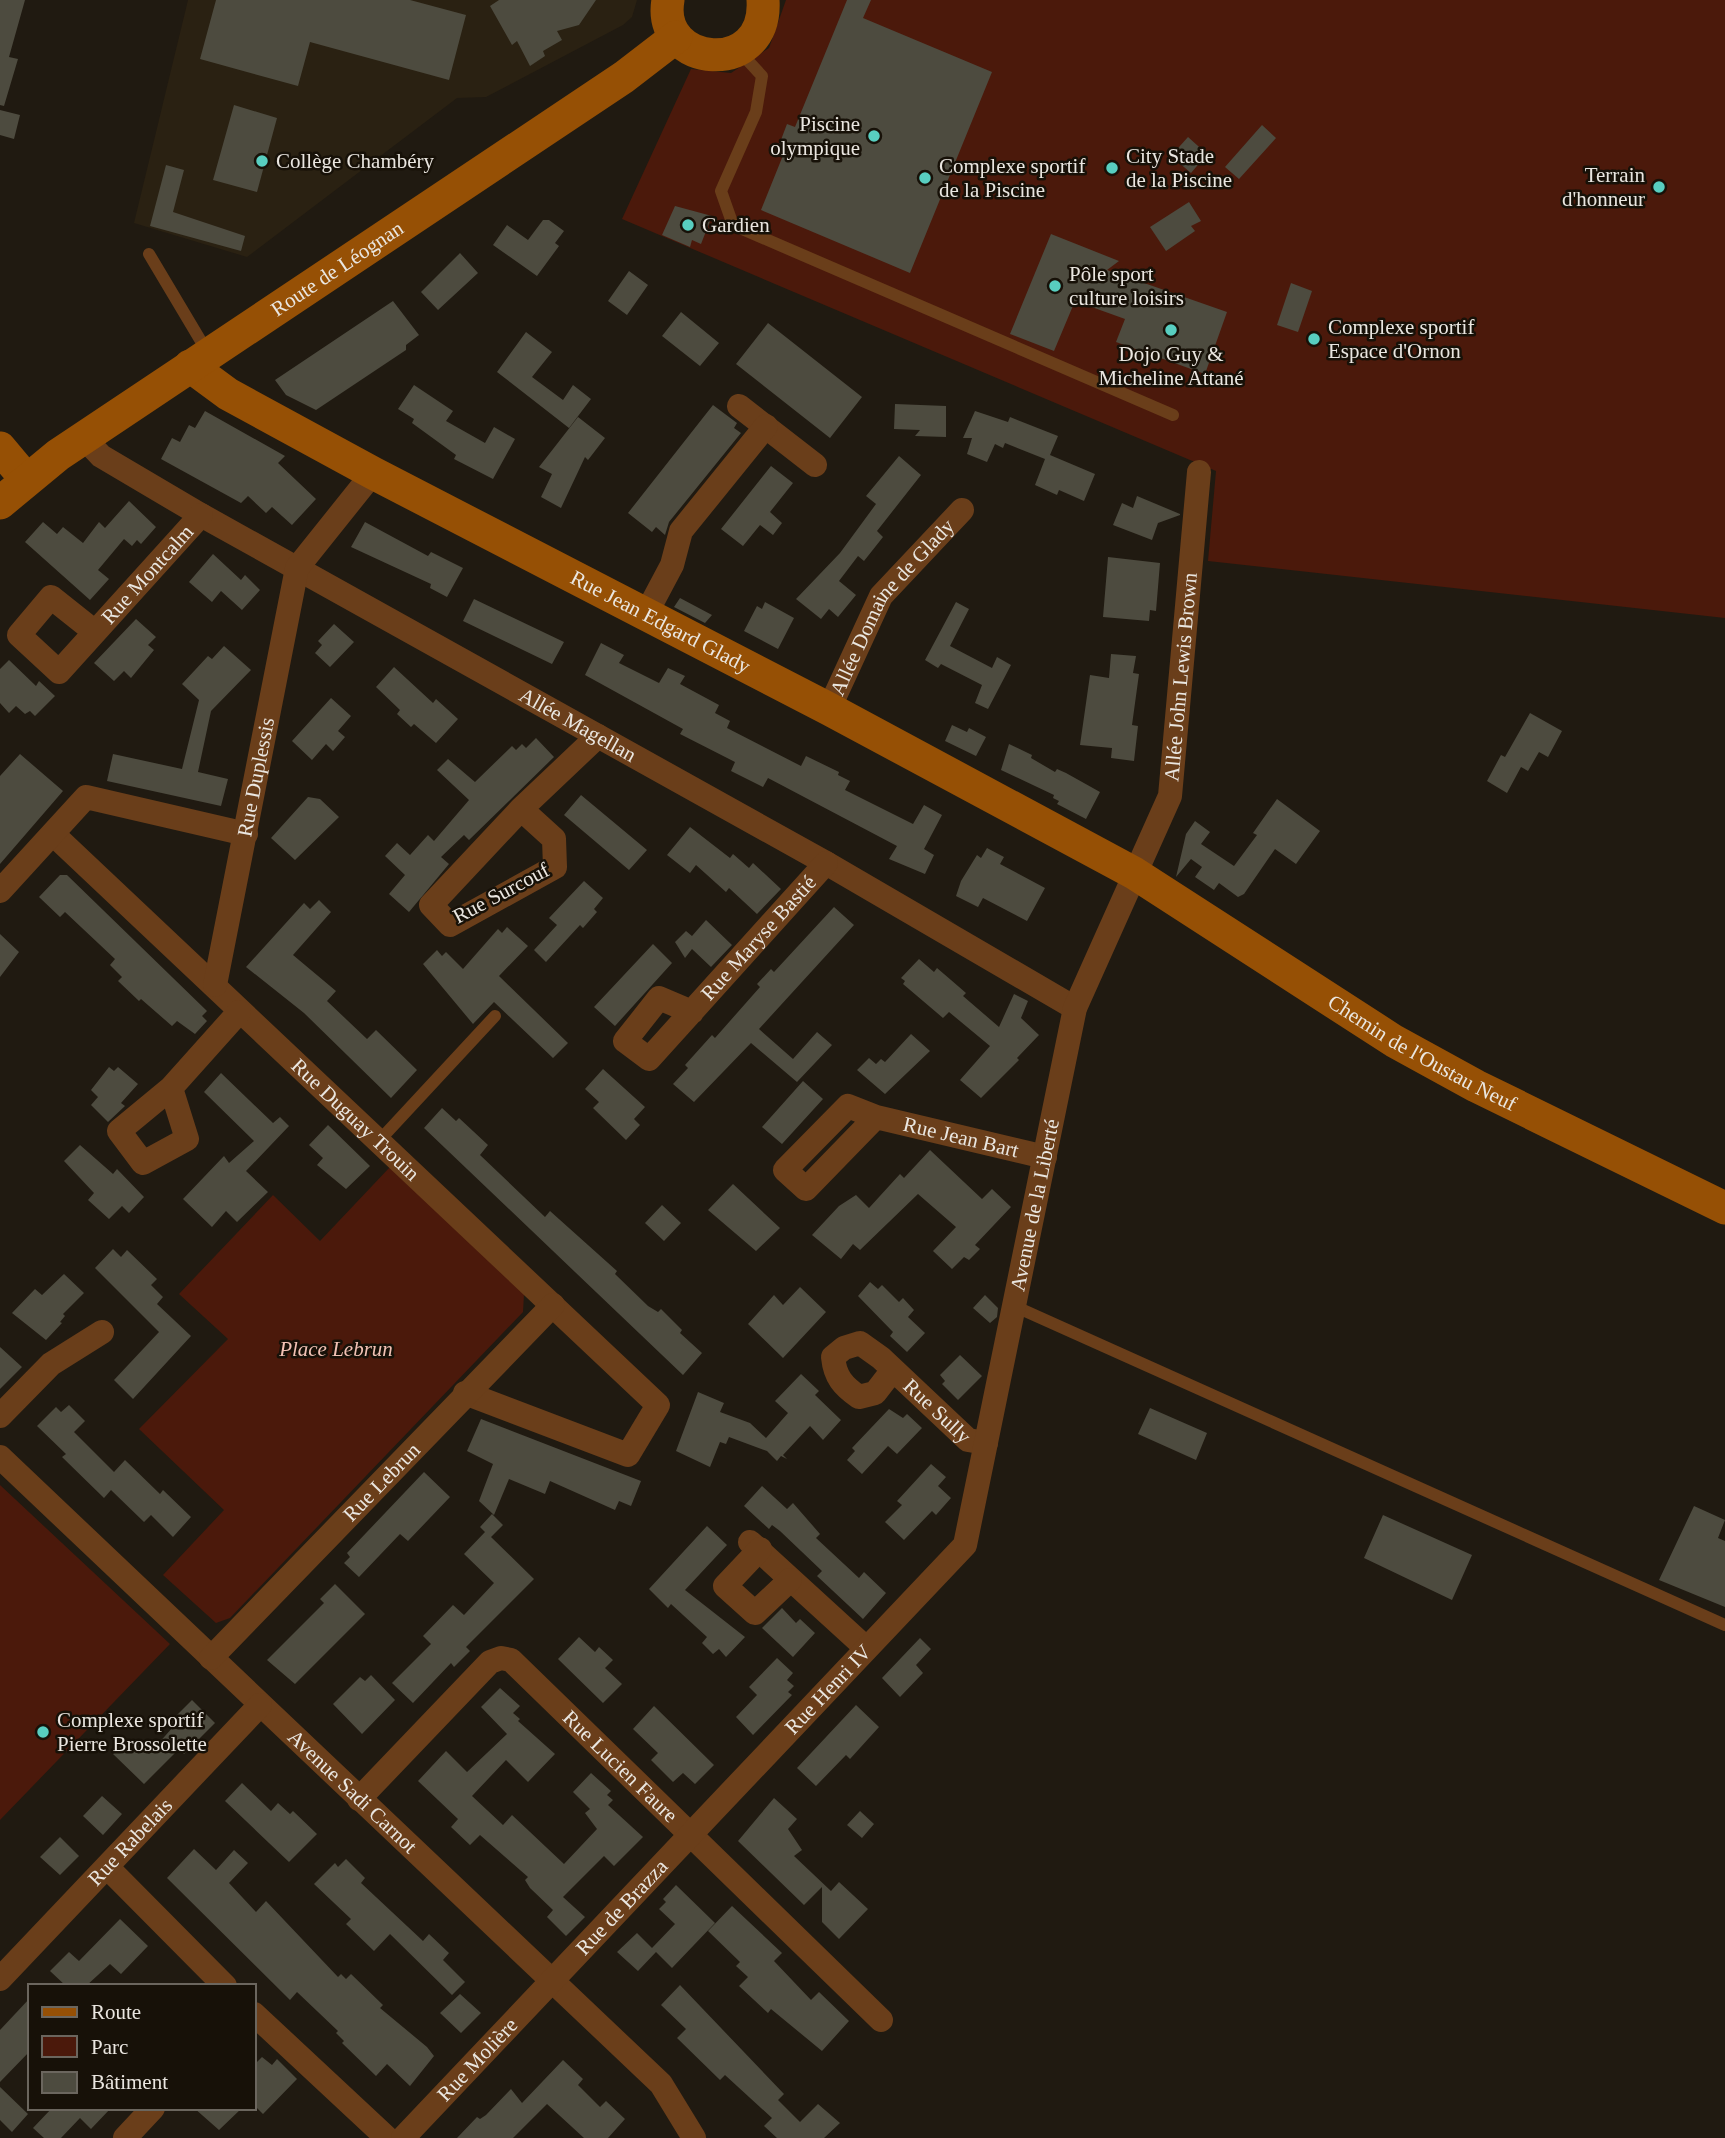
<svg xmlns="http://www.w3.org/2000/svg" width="1725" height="2138" font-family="'Times New Roman',serif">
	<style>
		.built { fill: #2a2112 }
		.green { fill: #4b190b }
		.building { fill: #4d4b3f }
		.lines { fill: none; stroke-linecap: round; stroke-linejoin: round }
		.lane { stroke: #6a3e1a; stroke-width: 12 }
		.street { stroke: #6a3e1a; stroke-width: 24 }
		.secondary { stroke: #965005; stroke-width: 33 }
		.poi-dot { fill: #58cec0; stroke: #171108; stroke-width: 2.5 }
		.labels { text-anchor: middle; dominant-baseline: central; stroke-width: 5; stroke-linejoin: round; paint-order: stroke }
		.poi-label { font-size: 21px; fill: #eae6e0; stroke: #171108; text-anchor: start }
		.street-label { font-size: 21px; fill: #eae6e0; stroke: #171108 }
		.park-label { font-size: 21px; font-style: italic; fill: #f1c1b4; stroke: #171108 }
	</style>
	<rect width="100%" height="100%" fill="#201a11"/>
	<path class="built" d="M188,0H637L632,17L623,25L486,97L457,98L247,257L134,223Z"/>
	<path class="green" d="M786,0H1725V618L1208,561L1216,471L622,219L691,69L731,73L769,48Z
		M390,1167L524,1294L523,1312L230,1618L216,1623L163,1575L224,1510L139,1429L228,1339L179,1294L273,1195L320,1241Z
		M0,1485L170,1644L0,1820Z"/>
	<path class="building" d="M0,0H25L9,57L18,59L4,106L0,105Z
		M216,0H410L466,15L449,80L310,42L298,86L200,59Z
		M499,0H596L579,25L557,31L562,40L543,51L545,56L530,66L517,41L512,45L490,6Z
		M847,0H871L863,18L992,72L910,273L761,210L786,148L779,145L787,124L795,127Z
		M234,105L277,118L257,192L213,180Z
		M0,110L20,115L14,139L0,135Z
		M1262,125L1276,138L1239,179L1225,167Z
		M1188,137L1207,154L1191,173L1171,156Z
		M166,165L184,170L173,212L245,236L241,251L150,226Z
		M1189,202L1201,221L1191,226L1195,231L1166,251L1150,227Z
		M675,206L712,216L701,244L692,240L690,247L662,235Z
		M543,220H549L564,231L555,243L559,246L537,276L493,245L507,225L528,240Z
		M1051,234L1119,261L1107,270L1227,312L1205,374L1116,342L1125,319L1075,301L1054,351L1010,334Z
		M460,253L478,273L438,310L421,292Z
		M629,271L648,285L627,315L608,301Z
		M1291,283L1312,291L1298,332L1277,325Z
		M393,301L419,335L406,345V350L316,410L286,395L275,380Z
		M681,312L719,343L700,366L662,336Z
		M768,323L862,397L830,438L736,364Z
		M526,332L552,352L532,377L563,400L573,385L591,399L569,428L497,372Z
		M414,385L453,411L446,421L485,443L494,427L515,439L493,479L454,459L456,455L412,423L414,419L398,409Z
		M895,404L946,406V437L915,436L920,430L894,429Z
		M713,405L737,423L734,428L741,433L669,522L665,535L656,527L652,532L628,513Z
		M205,411L285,456L278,463L316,499L292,525L272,507L266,513L248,496L241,503L161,459L172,438L180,442L189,425L195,428Z
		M975,411L1008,422L1010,417L1058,436L1050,455L1095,474L1084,501L1059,490L1057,495L1035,485L1045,459L1005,443L1003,448L995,444L987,462L967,454L972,438H963Z
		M578,417L605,438L588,460L585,457L561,508L541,497L552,474L539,467Z
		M899,456L921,475L877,531L883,537L864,561L858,556L839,581L856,595L838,617L829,609L821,619L796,599L840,553L876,504L866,496Z
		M771,466L793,483L770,512L782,523L773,535L760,525L743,546L721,529Z
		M1137,496L1180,514V515L1158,523L1152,540L1113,525L1122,503L1133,508Z
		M129,501L156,527L141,544L137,540L132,546L124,539L98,570L109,579L90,600L25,542L43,522L57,534L63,527L83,543L99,522L105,528Z
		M365,522L428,556L431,552L463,568L447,597L430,588L431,584L351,547Z
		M213,554L241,580L245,575L260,590L242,610L221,591L212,602L189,582Z
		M1108,557L1160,563L1156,611L1150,610L1149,621L1103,617Z
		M680,598L712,615L705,623L674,607Z
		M474,599L564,642L552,664L463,621Z
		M765,602L794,618L778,649L744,631L757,606L762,609Z
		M956,602L969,609L950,646L992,668L997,657L1011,665L988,709L975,703L982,685L941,664L938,668L925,660Z
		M136,619L156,637L148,645L154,650L131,678L124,671L114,681L94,663Z
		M334,624L354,642L330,667L315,653L322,645L318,641Z
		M601,643L624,655L619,663L659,683L668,668L685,676L680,684L719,705L715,713L730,721L727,728L801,766L806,756L839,772L838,775L850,781L845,790L913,824L924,805L942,815L924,849L934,855L925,874L889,859L897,846L768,778L763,787L731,771L735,762L680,734L683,729L585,675Z
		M224,646L251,670L211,711L198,772L228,779L221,806L107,781L113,754L182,769L199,700L182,684L208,656L212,659Z
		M1111,654L1136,656L1133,673L1139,674L1132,725L1138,726L1134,761L1111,758L1112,748L1080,745L1090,675L1109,678Z
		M9,660L36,686L39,681L55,696L35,716L30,711L25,714L16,706L9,713L0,703V669Z
		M394,667L433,703L436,699L458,719L436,743L414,724L411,727L397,714L400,710L376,687Z
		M331,698L351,716L338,731L345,737L333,751L326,744L312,760L292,741Z
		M1530,713L1562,731L1548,757L1539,752L1528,771L1521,767L1507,793L1487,781L1501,755L1505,757Z
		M952,725L967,732L969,728L986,737L976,756L945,741Z
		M536,738L554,757L469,840L464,835L441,857L449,864L409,912L389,894L405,875L385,856L397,843L410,855L428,835L434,841L469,800L437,770L448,759L475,782L512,746L516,750L522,744L526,748Z
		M1009,744L1032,755L1031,758L1055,772L1057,769L1066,773L1100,792L1086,819L1057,804L1059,801L1053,798L1054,795L1001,770Z
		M20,754L63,791L0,864V776Z
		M581,795L647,850L629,870L564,815Z
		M308,797L320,799L339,817L295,860L271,838Z
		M1277,799L1320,831L1296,864L1275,849L1244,894L1238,897L1219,883L1214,890L1195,877L1202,867L1191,859L1176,877L1186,834L1195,821L1210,832L1201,844L1234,866L1257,835L1253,833Z
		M690,827L730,858L733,854L749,868L753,863L781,889L757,914L729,888L726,892L696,865L690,873L667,855Z
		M987,848L1004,857L1000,864L1045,888L1027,921L983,898L978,907L956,896L961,881L977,855L981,858Z
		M60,875H67L207,1011L202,1016L207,1021L195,1034L177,1021L172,1026L141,999L139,1001L118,981L122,977L110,965L115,959L65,912L60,917L39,897Z
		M584,881L603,898L594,909L597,912L583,928L580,925L546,962L534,950L557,925L549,918Z
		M319,900L331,912L293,955L336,991L327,1001L367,1039L376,1030L417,1070L391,1098L304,1013L246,967L304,903L310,909Z
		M834,907L854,925L759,1029L793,1059L817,1032L832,1045L797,1082L751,1043L694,1102L673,1084L688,1068L685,1065L712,1035L715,1038L760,987L757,984L771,969L774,972Z
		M706,920L732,945L711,967L692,949L685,958L675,942L686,931L692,936Z
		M507,927L528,946L499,976L568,1043L553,1058L494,1002L473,1024L423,964L437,950L442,956L446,952L463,969L498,929L502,933Z
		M0,934L19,952L0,977Z
		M653,944L672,963L615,1026L594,1007Z
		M919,959L934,972L937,968L951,980L966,993L963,996L999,1027L1014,994L1028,1001L1021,1018L1039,1035L1017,1058L1019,1060L981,1098L960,1080L990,1046L949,1012L943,1018L903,984L905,981L901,978Z
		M911,1034L930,1051L885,1094L857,1070L869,1058L876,1064L881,1059L885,1062Z
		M109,1067L114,1071L118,1067L138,1084L121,1103L125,1106L108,1122L91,1105L98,1097L91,1090Z
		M603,1069L645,1107L634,1119L640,1125L626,1140L593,1108L599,1102L585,1089Z
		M221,1073L273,1123L280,1117L289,1126L246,1171L268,1192L237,1222L226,1211L212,1227L183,1199L224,1156L229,1163L254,1141L204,1092Z
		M803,1081L823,1099L782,1144L762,1127Z
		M442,1108L456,1121L459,1118L488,1145L480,1155L545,1217L550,1211L617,1271L615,1274L648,1306L658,1312L661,1309L682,1330L680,1333L702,1353L683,1375L424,1128Z
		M328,1125L370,1166L346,1189L317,1165L323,1158L309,1145Z
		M80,1145L113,1174L117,1169L144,1197L129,1213L122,1206L109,1219L88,1200L94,1193L64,1161Z
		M930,1150L982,1199L992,1189L1011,1207L975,1245L980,1249L969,1260L964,1257L952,1269L933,1251L956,1227L918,1194L860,1250L853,1244L841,1259L812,1235L839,1206L856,1195L869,1208L900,1174L904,1178Z
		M733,1184L780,1228L756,1251L708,1210Z
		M662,1205L681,1223L664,1241L645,1223Z
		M113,1249L121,1257L127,1250L157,1279L151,1285L163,1297L157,1304L191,1336L133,1399L114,1380L159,1332L95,1268Z
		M64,1274L84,1293L63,1314L65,1316L60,1322L62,1323L46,1340L12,1313L35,1289L42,1295Z
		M870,1282L878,1289L882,1285L899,1302L903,1298L914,1310L908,1317L925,1333L907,1352L890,1336L893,1332L858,1296Z
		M800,1287L826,1312L783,1358L748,1324L774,1295L783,1305Z
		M985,1295L998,1308L997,1317L990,1323L973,1308Z
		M0,1347L22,1367L0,1389Z
		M960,1355L982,1376L958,1400L942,1384L945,1381L940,1375Z
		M801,1374L819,1391L815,1395L841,1420L823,1440L810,1426L783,1455L787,1459L781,1456L777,1461L767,1451L729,1437L726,1444L720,1442L710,1467L676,1451L698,1392L724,1403L720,1412L750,1423L766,1438L788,1413L775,1401Z
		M69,1405L85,1421L74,1432L114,1472L125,1460L160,1494L163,1490L191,1517L173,1537L151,1515L144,1522L111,1490L104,1498L62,1457L66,1454L37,1426L56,1407L61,1412Z
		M1150,1408L1207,1433L1196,1460L1138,1434Z
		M889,1409L903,1418L907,1414L922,1428L897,1454L888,1446L862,1474L847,1460L855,1451L852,1448Z
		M481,1419L641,1481L631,1506L619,1501L615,1510L550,1481L545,1494L509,1479L494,1515L479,1501L493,1464L467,1451Z
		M931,1464L946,1477L938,1486L951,1498L936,1515L932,1511L904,1540L885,1522L902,1505L897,1501Z
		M424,1472L450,1497L408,1541L400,1534L359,1577L344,1563L350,1557L347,1553Z
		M762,1486L787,1509L793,1503L820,1534L816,1538L859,1578L864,1572L886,1593L863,1619L817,1576L822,1571L780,1531L772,1525L769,1529L744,1506Z
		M1694,1506L1725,1520L1718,1538L1725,1541V1607L1659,1580Z
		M492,1514L503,1525L491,1537L534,1579L466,1647L470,1651L454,1667L451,1663L413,1703L392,1683L431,1644L423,1636L453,1605L464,1615L494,1583L464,1554L485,1532L480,1527Z
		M1383,1515L1472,1555L1452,1600L1364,1558Z
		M707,1526L727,1545L685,1590L745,1637L726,1657L719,1649L713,1654L702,1643L707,1637L671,1604L668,1608L649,1589Z
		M335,1584L365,1614L295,1684L267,1660L324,1603L320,1599Z
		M782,1608L796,1623L800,1619L815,1633L793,1657L762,1628Z
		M579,1637L595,1652L599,1647L613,1660L605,1668L622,1684L603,1703L558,1659Z
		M920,1638L931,1649L916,1665L923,1673L900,1697L882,1678Z
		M777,1658L793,1673L787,1680L794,1686L788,1692L792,1695L753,1735L736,1717L757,1695L749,1687Z
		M371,1675L395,1700L362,1734L333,1704L360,1677L365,1681Z
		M500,1688L520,1706L513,1713L520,1719L518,1721L555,1754L528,1782L506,1760L472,1796L503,1825L512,1815L564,1864L597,1829L585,1813L590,1809L573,1792L591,1773L611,1791L607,1795L613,1800L608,1805L643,1837L614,1866L604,1856L563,1897L585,1917L566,1936L547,1917L553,1910L530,1888L525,1880L528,1877L480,1835L470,1845L451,1827L458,1819L418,1781L446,1751L467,1772L507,1734L481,1707Z
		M192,1700L215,1723L184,1754L179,1749L144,1784L113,1754L124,1743L131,1750L139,1743L149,1754L173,1727L169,1723Z
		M856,1705L879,1727L850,1759L846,1755L816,1786L797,1768Z
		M654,1706L714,1765L695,1784L683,1773L673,1782L651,1760L658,1753L633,1729Z
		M242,1783L271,1811L278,1803L290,1814L293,1811L317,1834L289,1862L225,1801Z
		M102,1796L122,1814L103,1835L83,1816Z
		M774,1798L797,1819L788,1829L802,1850L794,1856L831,1891L839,1882L868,1909L839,1939L822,1922V1887L804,1905L738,1841Z
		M860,1811L874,1824L862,1838L847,1825Z
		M60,1837L79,1856L60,1875L40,1857Z
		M194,1849L216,1870L234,1850L248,1863L229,1883L256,1912L266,1901L338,1977L341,1974L346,1979L351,1974L383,2005L380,2008L427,2047L434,2056L410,2086L387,2064L376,2076L342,2043L344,2041L336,2033L338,2031L297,1992L290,2000L167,1878Z
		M346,1859L365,1878L361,1883L423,1941L429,1934L449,1953L443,1960L465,1982L452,1995L390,1934L374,1951L346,1924L351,1919L314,1884L335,1863L338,1867Z
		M676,1885L715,1923L672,1968L652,1948L675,1924L659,1909L666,1902L663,1899Z
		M732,1906L782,1953L774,1961L811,2000L819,1992L849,2021L822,2051L771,2009L768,2013L739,1986L748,1977L736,1966L740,1962L708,1931Z
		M120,1919L148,1946L121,1974L110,1964L86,1986H66L50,1971L69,1952L79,1961Z
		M637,1933L656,1952L638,1971L617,1952Z
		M680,1985L784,2094L778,2100L800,2122L818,2104L840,2123L824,2138H777L764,2126L772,2118L725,2075L720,2080L677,2038L686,2029L661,2005Z
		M460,1994L481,2013L461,2033L440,2013Z
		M30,1998V2051L0,2082V2030Z
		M262,2057L272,2065L277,2059L297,2079L263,2114L254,2105V2065Z
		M563,2060L583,2079L578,2085L600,2107L606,2101L625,2119L608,2138H584L547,2104L513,2138H457L477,2117L480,2119L486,2115L511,2089L522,2103Z
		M0,2087L28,2114L12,2132L0,2120Z
		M52,2108H111L91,2129L80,2118L61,2138H44L33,2128Z
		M194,2108H242L219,2130Z"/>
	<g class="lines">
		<path class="lane" d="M739,51L762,76L756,112L721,191L733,225L1173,415
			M149,254L208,353
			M378,1142L495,1016
			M1014,1306L1725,1625"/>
		<g class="street">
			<path d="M739,406L815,465"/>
			<path id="s1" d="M84,438L101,456L201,515L826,863L1075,1008"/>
			<path d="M646,614L672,565L681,531L766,426"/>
			<path id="s2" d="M95,632L51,597L19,635L59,672L201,515"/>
			<path id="s3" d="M829,709L881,596L962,510"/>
			<path d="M521,809L554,839L555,867L450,925L431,905L521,809L598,736"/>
			<path id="s4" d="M53,834L658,1405L628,1455L465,1393"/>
			<path d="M0,891L86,797L246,834"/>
			<path id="s5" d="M215,985L297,568L373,473"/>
			<path id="s6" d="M692,1012L659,998L625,1041L649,1059L826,863"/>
			<path d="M171,1088L119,1131L143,1163L187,1139L171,1088L239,1012"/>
			<path id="s7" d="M876,1117L806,1189L785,1170L848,1106L876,1117L1045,1157"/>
			<path id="s8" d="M892,1371L875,1393L859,1397C843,1386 835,1377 833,1357L844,1348L860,1343L881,1358L968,1440L986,1443"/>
			<path d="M0,1416L51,1364L102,1332"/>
			<path id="s9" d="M0,1457L661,2084L694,2138"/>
			<path d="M750,1542L866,1648"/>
			<path d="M760,1549L725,1586L755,1613L790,1580"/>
			<path id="s10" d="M211,1658L553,1305"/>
			<path id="s11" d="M359,1799L490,1662L501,1658L511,1660L881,2020"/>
			<path d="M107,1867L225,1986"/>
			<path id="s12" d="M0,1979L260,1705"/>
			<path d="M254,2014L387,2138"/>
			<path d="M125,2138L153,2108"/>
			<path id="s13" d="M403,2138L965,1545L1075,1008L1170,796L1199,472"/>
		</g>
		<g class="secondary">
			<path d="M668,0C656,68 768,78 763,0"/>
			<path id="s14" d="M190,366L228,394L373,473L829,709L1134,873L1394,1041L1476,1086L1725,1208"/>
			<path d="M0,448L26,479"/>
			<path id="s15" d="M0,503L58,455L624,77L676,37"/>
		</g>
	</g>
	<g class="poi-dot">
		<circle cx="874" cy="136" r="7"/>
		<circle cx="262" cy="161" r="7"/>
		<circle cx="1112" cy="168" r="7"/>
		<circle cx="925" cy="178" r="7"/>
		<circle cx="1659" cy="187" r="7"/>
		<circle cx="688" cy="225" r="7"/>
		<circle cx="1055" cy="286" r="7"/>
		<circle cx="1171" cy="330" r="7"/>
		<circle cx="1314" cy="339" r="7"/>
		<circle cx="43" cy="1732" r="7"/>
	</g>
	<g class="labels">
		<g class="poi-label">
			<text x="860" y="124" text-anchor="end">Piscine<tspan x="860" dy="24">olympique</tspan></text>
			<text x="1126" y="156">City Stade<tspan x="1126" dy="24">de la Piscine</tspan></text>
			<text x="276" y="161">Collège Chambéry</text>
			<text x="939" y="166">Complexe sportif<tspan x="939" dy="24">de la Piscine</tspan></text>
			<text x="1645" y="175" text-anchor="end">Terrain<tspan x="1645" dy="24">d'honneur</tspan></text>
			<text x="702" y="225">Gardien</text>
			<text x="1069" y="274">Pôle sport<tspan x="1069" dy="24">culture loisirs</tspan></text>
			<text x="1328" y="327">Complexe sportif<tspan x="1328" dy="24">Espace d'Ornon</tspan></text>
			<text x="1171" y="354" text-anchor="middle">Dojo Guy &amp;<tspan x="1171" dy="24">Micheline Attané</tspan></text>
			<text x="57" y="1720">Complexe sportif<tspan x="57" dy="24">Pierre Brossolette</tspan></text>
		</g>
		<g class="street-label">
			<text stroke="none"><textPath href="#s15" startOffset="411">Route de Léognan</textPath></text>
			<text stroke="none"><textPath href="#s2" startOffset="292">Rue Montcalm</textPath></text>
			<text stroke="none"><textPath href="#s3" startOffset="121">Allée Domaine de Glady</textPath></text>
			<text stroke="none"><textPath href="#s14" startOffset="536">Rue Jean Edgard Glady</textPath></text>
			<text stroke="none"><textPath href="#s13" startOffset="1717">Allée John Lewis Brown</textPath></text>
			<text stroke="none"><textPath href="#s1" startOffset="572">Allée Magellan</textPath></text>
			<text stroke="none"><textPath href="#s5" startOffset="212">Rue Duplessis</textPath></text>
			<text transform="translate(501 893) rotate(-28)">Rue Surcouf</text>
			<text stroke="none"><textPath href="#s6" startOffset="284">Rue Maryse Bastié</textPath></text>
			<text stroke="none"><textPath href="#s14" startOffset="1412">Chemin de l'Oustau Neuf</textPath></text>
			<text stroke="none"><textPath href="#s4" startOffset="416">Rue Duguay Trouin</textPath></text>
			<text stroke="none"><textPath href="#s7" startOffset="336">Rue Jean Bart</textPath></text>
			<text stroke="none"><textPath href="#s13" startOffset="1164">Avenue de la Liberté</textPath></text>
			<text stroke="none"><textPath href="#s8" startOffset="228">Rue Sully</textPath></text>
			<text stroke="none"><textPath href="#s10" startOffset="245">Rue Lebrun</textPath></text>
			<text stroke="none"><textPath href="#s13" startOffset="618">Rue Henri IV</textPath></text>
			<text stroke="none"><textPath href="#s11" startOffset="364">Rue Lucien Faure</textPath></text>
			<text stroke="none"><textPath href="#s9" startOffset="486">Avenue Sadi Carnot</textPath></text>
			<text stroke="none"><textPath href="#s12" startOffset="189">Rue Rabelais</textPath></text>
			<text stroke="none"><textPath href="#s13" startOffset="318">Rue de Brazza</textPath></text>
			<text stroke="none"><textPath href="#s13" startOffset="108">Rue Molière</textPath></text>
		</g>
		<g class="park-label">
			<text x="336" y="1349">Place Lebrun</text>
		</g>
	</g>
	<rect x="28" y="1984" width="228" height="126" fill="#171108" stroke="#6b665e" stroke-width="2"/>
	<rect x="42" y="2007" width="35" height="10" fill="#965005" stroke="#6b665e" stroke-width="2"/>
	<text x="91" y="2019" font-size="21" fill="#eae6e0">Route</text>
	<rect x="42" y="2036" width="35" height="21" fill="#4b190b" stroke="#6b665e" stroke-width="2"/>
	<text x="91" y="2054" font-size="21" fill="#eae6e0">Parc</text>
	<rect x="42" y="2072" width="35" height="21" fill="#4d4b3f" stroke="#6b665e" stroke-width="2"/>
	<text x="91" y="2089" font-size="21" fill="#eae6e0">Bâtiment</text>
</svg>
